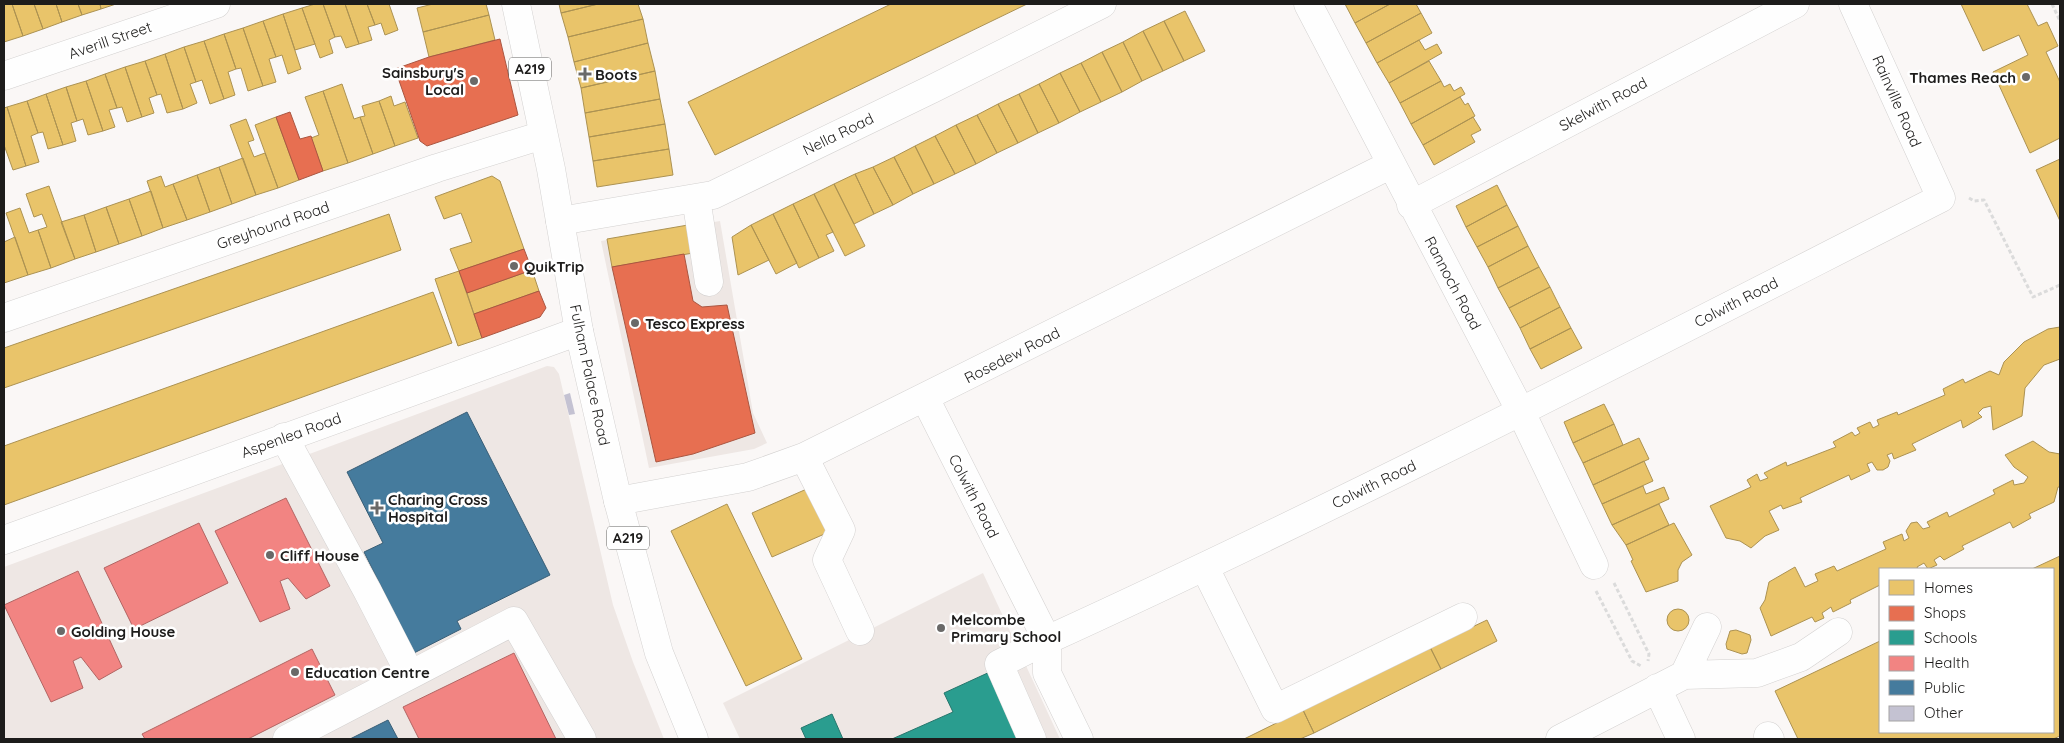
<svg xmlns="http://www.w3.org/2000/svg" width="2064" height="743" font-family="Quicksand,sans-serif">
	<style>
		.built { fill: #eee7e4 }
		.homes { fill: #e9c46a; stroke: #ac9252 }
		.shops { fill: #e76f51; stroke: #aa5641 }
		.schools { fill: #2a9d8f; stroke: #26766c }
		.health { fill: #f28482; stroke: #b26563 }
		.public { fill: #457b9d; stroke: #395e76 }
		.building { fill: #c4c2d2 }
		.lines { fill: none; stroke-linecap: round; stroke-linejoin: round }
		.minor-casing { stroke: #d3d1d0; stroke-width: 29 }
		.major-casing { stroke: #d3d1d0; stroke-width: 29 }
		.path { stroke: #dbdbdb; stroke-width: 3; stroke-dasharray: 4 2.5; stroke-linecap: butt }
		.minor { stroke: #fefefe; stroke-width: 28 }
		.major { stroke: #fefefe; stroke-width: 28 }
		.poi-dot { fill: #6a6968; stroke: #fff; stroke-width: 2 }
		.labels { text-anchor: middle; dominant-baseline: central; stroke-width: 5; stroke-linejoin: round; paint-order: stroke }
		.shield { fill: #fff; stroke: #61605f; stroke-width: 1 }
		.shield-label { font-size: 14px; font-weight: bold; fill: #1d1c1b }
		.street-label { font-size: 15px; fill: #1d1c1b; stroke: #fff }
		.poi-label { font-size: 15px; font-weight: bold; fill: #1d1c1b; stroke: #fff; text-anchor: start }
	</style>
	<rect width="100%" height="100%" fill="#faf7f6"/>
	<path class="built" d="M720,221L753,413L767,443L754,449L649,468L601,241Z
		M547,366L554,367L559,374L613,605L633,662L664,739H4V567Z
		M983,573L1060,739H740L723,703Z"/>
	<path class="homes" d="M4,4H12L23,36L4,42Z
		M12,4H34L43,29L23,36Z
		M34,4H56L62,22L43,29Z
		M56,4H78L82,15L62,22Z
		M78,4H100L101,9L82,15Z
		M100,4H116L101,9Z
		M315,4H323L335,37L329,40L333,53L320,58L302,8Z
		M323,4H345L359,44L346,48L341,36L335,37Z
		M345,4H367L375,25L368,27L372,40L359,44Z
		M367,4H389L398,30L385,35L381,23L375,25Z
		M433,4H486L489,15L423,32L417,8Z
		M559,4H598L561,13Z
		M598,4H638L643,19L568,37L561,13Z
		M891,4H1027L715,155L688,102Z
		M1345,4H1390L1355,23Z
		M1390,4H1416L1421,13L1366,43L1355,23Z
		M1961,4H2027L2038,26L2047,22L2058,46L2046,52L2060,82V138L2030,153L1993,72L2028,55L2019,35L1983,51Z
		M302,8L315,44L295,50L283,14Z
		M1185,11L1205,51L1184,61L1164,21Z
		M1421,13L1432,33L1377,63L1366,43Z
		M283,14L301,69L288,74L282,55L276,57L263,21Z
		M489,15L495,40L429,57L423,32Z
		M643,19L648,43L574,62L568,37Z
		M263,21L276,57L269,59L276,82L263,86L243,28Z
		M1164,21L1184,61L1163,71L1143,31Z
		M243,28L263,86L248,91L241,68L236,69L224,34Z
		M1143,31L1163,71L1142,81L1123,42Z
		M224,34L236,69L228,72L235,95L224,99L204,41Z
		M1419,40L1425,50L1437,44L1442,53L1389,83L1377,63Z
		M204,41L224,99L210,104L202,80L196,82L184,47Z
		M1123,42L1142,81L1122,92L1102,52Z
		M648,43L655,71L581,88L574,62Z
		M184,47L196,82L190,84L197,103L183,109L165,54Z
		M1102,52L1122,92L1101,102L1081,63Z
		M165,54L183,109L167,113L161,94L157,95L145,61Z
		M145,61L157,95L149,98L154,113L142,117L125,67Z
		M1429,61L1441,81L1400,103L1389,83Z
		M1081,63L1101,102L1080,112L1060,73Z
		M125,67L142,117L127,122L122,107L117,108L105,74Z
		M655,71L660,99L585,113L581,88Z
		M1060,73L1080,112L1059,123L1039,84Z
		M105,74L117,108L109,110L115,127L103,131L86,81Z
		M86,81L103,131L88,135L83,119L77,121L66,87Z
		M1441,81L1444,87L1450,84L1454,91L1461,87L1465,94L1411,124L1400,103Z
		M342,84L354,119L360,117L373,154L348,163L323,91Z
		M1039,84L1059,123L1038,133L1019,94Z
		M66,87L77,121L71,123L76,141L63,145L46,94Z
		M323,91L348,163L323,171L311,138L319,135L305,97Z
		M46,94L63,145L48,149L43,132L38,133L27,101Z
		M1019,94L1038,133L1018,143L998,104Z
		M391,96L394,106L405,102L418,138L395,146L379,101Z
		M1460,97L1465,105L1468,103L1475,116L1423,145L1411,124Z
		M660,99L665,124L589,137L585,113Z
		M27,101L38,133L31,136L39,162L26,166L7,107Z
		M379,101L395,146L373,154L360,117L365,116L362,106Z
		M998,104L1018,143L997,153L977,115Z
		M7,107L26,166L13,170L4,145V108Z
		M977,115L997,153L976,164L956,125Z
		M276,117L299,180L278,188L255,125Z
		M1473,117L1481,130L1471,135L1475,142L1434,165L1423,145Z
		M246,119L254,140L248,142L254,157L265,153L278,188L256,195L230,125Z
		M665,124L669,149L593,161L589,137Z
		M956,125L976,164L955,174L935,136Z
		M935,136L955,174L934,184L915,146Z
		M915,146L934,184L913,194L894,157Z
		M669,149L673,175L597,187L593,161Z
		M894,157L913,194L893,205L873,167Z
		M243,158L256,195L232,204L219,167Z
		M2060,159V221L2036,170Z
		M219,167L232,204L210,212L197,175Z
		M873,167L893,205L874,214L855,174Z
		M855,174L874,214L854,224L834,184Z
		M197,175L210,212L187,220L173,184Z
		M161,176L165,187L173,184L187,220L163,228L147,181Z
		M492,176L500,181L524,249L459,271L450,249L472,242L461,213L444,219L435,197Z
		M834,184L865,246L845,256L814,194Z
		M1497,185L1507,205L1466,227L1456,206Z
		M49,186L75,259L51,268L38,230L47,227L42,214L34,217L26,194Z
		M151,191L163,228L142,236L129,199Z
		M814,194L833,232L826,235L834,251L819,258L793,204Z
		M129,199L142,236L119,244L106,207Z
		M793,204L819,258L799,268L773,214Z
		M1507,205L1518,226L1477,247L1466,227Z
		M106,207L119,244L96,252L84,215Z
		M20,208L29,233L38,230L51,268L28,275L6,213Z
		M389,214L401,250L4,388V348Z
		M773,214L797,263L776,274L751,225Z
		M84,215L96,252L75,259L61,222Z
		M688,225L693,253L612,267L607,239Z
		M751,225L769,260L738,275L732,237Z
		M1518,226L1528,246L1488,267L1477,247Z
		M15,237L28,275L4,283V242Z
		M1528,246L1539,267L1498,288L1488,267Z
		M1539,267L1550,287L1509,308L1498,288Z
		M532,270L539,291L474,314L467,293Z
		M459,271L482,338L458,346L435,279Z
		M1550,287L1560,307L1520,328L1509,308Z
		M433,292L452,343L4,505V446Z
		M1560,307L1571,328L1530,349L1520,328Z
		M2060,327V359L2044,365L2025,388L2022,416L1993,430L1991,406L1983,408L1978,413L1982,417L1963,428L1961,420L1912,444L1916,450L1894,459L1892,453L1887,455L1890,461L1888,467L1883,470H1877L1872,462L1867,464L1870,471L1851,480L1849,475L1800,498L1802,502L1783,509L1781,505L1769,511L1779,530L1765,536L1751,548L1740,541L1726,538L1710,506L1751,487L1747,480L1757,474L1760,481L1768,478L1764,473L1786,462L1787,466L1836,447L1833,442L1852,432L1855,436L1860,433L1857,428L1870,422L1873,428L1879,425L1877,420L1897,412L1898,415L1945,395L1943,389L1963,379L1965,383L1990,371L1999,375L2004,362L2024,342L2048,329Z
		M1571,328L1582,348L1541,369L1530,349Z
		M1604,404L1614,424L1573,443L1564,422Z
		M1614,424L1623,445L1583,463L1573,443Z
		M1639,438L1649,459L1593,485L1583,463Z
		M2033,441L2049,452L2060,454V487H2058L2054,502L2029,514L2031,518L2013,528L2010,522L1962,546L1964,549L1944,560L1940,556L1934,560L1937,565L1928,569L1924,563L1917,567L1918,569H1880V585L1850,600L1851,603L1833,612L1831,607L1822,613L1824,618L1815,622L1812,617L1771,636L1760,608L1765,600L1769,582L1795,567L1805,587L1818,581L1815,574L1834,566L1837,571L1886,549L1883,542L1902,534L1904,541L1909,538L1906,531L1911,523L1917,522L1923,529L1930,527L1927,522L1947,512L1949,517L1995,494L1993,490L2013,480L2014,485L2024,483L2028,477L2014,467L2005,455Z
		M1644,461L1653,481L1602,504L1593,485Z
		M1643,486L1646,494L1664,487L1669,499L1612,525L1602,504Z
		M809,488L829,532L772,557L752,513Z
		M727,504L802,659L746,686L671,531Z
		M1659,504L1669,525L1626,545L1612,525Z
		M1674,523L1692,555L1682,562L1678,570V581L1646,592L1631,561L1633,560L1626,545Z
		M2060,556V736L2053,739H1798L1775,691L1880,641V732H2053V569H2032Z
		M1667 620a11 11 0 1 1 22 0a11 11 0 1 1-22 0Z
		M1487,620L1497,641L1441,669L1430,647Z
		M1736,630L1750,635L1751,640L1747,653L1742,654L1727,649L1726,644L1730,631Z
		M1430,647L1441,669L1314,733L1303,710Z
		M1303,710L1314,733L1300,739H1244Z"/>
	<path class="shops" d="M500,39L518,115L427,146L420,141L395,69L429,57Z
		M290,112L300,139L311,136L323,171L299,180L276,117Z
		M524,249L532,270L467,293L459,271Z
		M684,254L693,301L702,307L727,305L755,433L693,454L656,462L612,267Z
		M539,291L546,308L540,317L482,338L474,314Z"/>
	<path class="schools" d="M992,671L1023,739H892L953,712L944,693Z
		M832,714L843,739H806L801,728Z"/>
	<path class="health" d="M286,498L330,586L306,599L288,578L280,581L290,609L260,622L215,531Z
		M199,523L228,583L134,629L104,568Z
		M78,571L122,667L99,680L81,657L73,661L83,688L51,702L4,605Z
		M312,649L335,695L248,739H145L142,734Z
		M514,653L556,739H419L403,707Z"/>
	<path class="public" d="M467,412L550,575L457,621L461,629L414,653L364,552L383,543L347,472Z
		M388,720L398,739H350Z"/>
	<path class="building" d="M570,393L575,414L569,415L564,395Z"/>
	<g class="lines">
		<g class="minor-casing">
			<path id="minor" d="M1308,4L1521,412L1594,565
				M4,76L216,4
				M696,198L709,282
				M1411,205L1795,4
				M560,221L713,195L932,89L1102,4
				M4,318L437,168L543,135
				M925,398L1047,640C1349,502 1644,349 1941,198L1853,4
				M284,437L368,592L410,674
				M804,457L841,530L827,560L860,631
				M618,501L748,477L804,457L1390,165
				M4,540L579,331
				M1205,568L1275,709L1463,617
				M1684,675L1757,673L1801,657L1838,632
				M1657,688L1681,739
				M1768,736L1770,739
				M287,739L514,621L582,739
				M1032,739L999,664L1047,640V673L1079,739
				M1560,739L1684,675L1707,627"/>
		</g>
		<g class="major-casing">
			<path id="major" d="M516,4L551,169L579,331L618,501L659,653L694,739"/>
		</g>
		<path class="path" d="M2052,4L2060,21
			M1969,198L1974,201L1984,200L2033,297L2060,285
			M1614,583L1649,654L1648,661
			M1596,591L1632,661L1641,666"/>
		<use href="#minor" class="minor"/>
		<use href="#major" class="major"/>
	</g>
	<g class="poi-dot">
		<path d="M582.5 66.5h5v5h5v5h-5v5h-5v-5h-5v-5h5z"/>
		<circle cx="2026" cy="77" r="5"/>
		<circle cx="474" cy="81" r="5"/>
		<circle cx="514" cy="266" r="5"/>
		<circle cx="635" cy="323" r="5"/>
		<path d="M374.5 500.5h5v5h5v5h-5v5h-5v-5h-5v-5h5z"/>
		<circle cx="270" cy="555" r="5"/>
		<circle cx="941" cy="628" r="5"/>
		<circle cx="61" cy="631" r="5"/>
		<circle cx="295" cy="672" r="5"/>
	</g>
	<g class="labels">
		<g class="shield">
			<rect x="509" y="57.5" width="42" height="23" rx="4"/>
			<rect x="607" y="526.5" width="42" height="23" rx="4"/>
		</g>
		<g class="shield-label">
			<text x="530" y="69">A219</text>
			<text x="628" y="538">A219</text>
		</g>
		<g class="street-label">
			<text transform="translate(110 40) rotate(-19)">Averill Street</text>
			<text transform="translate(1897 101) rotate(66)">Rainville Road</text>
			<text transform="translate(1603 104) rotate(-28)">Skelwith Road</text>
			<text transform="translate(838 134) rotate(-26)">Nella Road</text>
			<text transform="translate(273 225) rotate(-19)">Greyhound Road</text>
			<text transform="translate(1453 283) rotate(62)">Rannoch Road</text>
			<text transform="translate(1736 302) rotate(-27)">Colwith Road</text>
			<text transform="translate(1012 355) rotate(-27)">Rosedew Road</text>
			<text transform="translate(590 375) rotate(78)">Fulham Palace Road</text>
			<text transform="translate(291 435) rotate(-20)">Aspenlea Road</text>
			<text transform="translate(1374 484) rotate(-26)">Colwith Road</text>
			<text transform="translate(974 496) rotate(63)">Colwith Road</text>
		</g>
		<g class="poi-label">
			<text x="464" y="72" text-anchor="end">Sainsbury's<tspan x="464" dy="17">Local</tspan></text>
			<text x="595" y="74">Boots</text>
			<text x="2016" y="77" text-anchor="end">Thames Reach</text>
			<text x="524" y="266">QuikTrip</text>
			<text x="645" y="323">Tesco Express</text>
			<text x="388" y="499">Charing Cross<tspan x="388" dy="17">Hospital</tspan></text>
			<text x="280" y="555">Cliff House</text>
			<text x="951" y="619">Melcombe<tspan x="951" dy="17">Primary School</tspan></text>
			<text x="71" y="631">Golding House</text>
			<text x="305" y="672">Education Centre</text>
		</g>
	</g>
	<rect width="2064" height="743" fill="none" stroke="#1d1c1b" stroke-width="10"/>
	<rect x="1879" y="568" width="175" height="165" fill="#ffffff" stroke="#a5a4a4"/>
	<rect x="1889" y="580" width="25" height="15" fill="#e9c46a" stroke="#a5a4a4"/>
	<text x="1924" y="593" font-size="15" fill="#1d1c1b">Homes</text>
	<rect x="1889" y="606" width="25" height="15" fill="#e76f51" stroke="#a5a4a4"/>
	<text x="1924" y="618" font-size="15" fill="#1d1c1b">Shops</text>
	<rect x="1889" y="630" width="25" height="15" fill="#2a9d8f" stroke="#a5a4a4"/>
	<text x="1924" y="643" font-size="15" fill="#1d1c1b">Schools</text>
	<rect x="1889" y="656" width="25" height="15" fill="#f28482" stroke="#a5a4a4"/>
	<text x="1924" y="668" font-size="15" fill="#1d1c1b">Health</text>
	<rect x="1889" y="680" width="25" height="15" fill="#457b9d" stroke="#a5a4a4"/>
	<text x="1924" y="693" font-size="15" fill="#1d1c1b">Public</text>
	<rect x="1889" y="706" width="25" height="15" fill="#c4c2d2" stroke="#a5a4a4"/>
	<text x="1924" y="718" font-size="15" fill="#1d1c1b">Other</text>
</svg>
